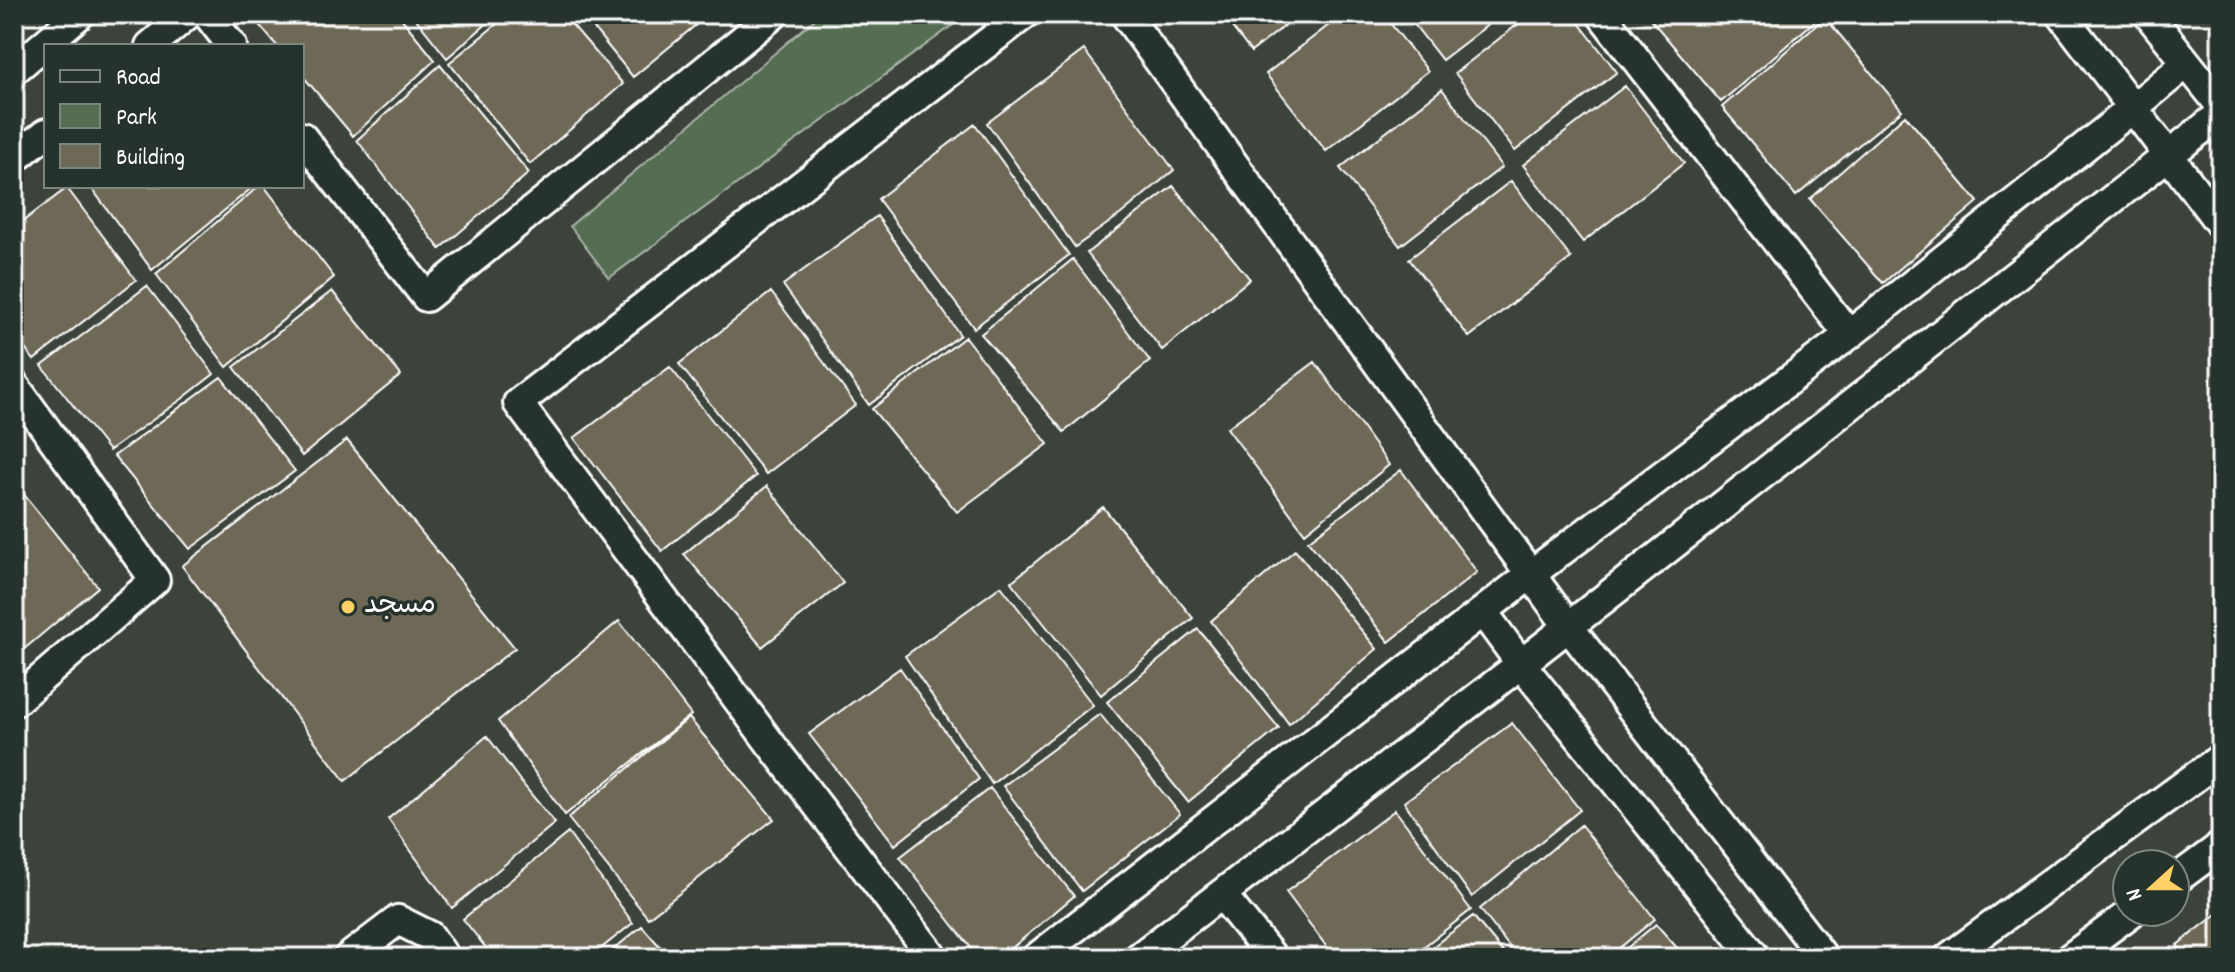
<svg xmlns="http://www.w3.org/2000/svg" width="2235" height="972" font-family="Dekko,'Playpen Sans Arabic',sans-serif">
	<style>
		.green { fill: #556d53; stroke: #aab6a9; stroke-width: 2 }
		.building { fill: #6e6857; stroke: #fff; stroke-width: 2 }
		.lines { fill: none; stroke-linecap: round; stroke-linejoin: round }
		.street-casing { stroke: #fff; stroke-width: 34 }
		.street { stroke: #26332d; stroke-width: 28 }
		.poi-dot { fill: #ffd166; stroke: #26332d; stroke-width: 3 }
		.labels { text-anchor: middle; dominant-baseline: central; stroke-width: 7; stroke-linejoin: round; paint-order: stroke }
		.poi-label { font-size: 28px; fill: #fff; stroke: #26332d; text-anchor: start }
	</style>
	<rect width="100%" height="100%" fill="#3c433a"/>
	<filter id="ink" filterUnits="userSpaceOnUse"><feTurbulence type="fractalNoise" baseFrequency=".0125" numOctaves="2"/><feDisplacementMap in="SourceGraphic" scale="16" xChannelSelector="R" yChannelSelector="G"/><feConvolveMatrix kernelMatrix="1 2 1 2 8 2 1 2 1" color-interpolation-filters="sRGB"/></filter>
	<g filter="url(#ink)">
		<path class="green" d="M821,14H968L609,278L570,226Z"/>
		<path class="building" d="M250,14H398L435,60L353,136L302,75V46H277Z
			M412,14H498L447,58Z
			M509,14H563L623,84L530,164L449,63Z
			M582,14H709L633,77Z
			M1222,14H1300L1251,52Z
			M1343,14H1383L1428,71L1326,151L1266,74Z
			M1406,14H1502L1442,60Z
			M1531,14H1572L1617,72L1515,151L1455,73Z
			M1646,14H1823L1721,102Z
			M1825,17L1902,110L1796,196L1722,107Z
			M1084,50L1174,170L1121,214L1075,247L987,123Z
			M440,65L529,173L440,249L357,140Z
			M1625,86L1684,163L1583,242L1523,165Z
			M1442,89L1502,167L1400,246L1340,168Z
			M1905,115L1978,202L1883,283L1810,199Z
			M975,124L1069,255L974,328L878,199Z
			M1511,181L1571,258L1469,337L1409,259Z
			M90,186H254L152,270Z
			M259,186H264L334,277L227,367L156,274Z
			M1173,186L1250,279L1162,350L1087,253Z
			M67,188L136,280L34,360L14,335V228Z
			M877,216L960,335L869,405L783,285Z
			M1073,259L1150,361L1064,432L981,334Z
			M147,286L214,374L182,399L109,451L42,366Z
			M332,291L401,375L302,456L234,367Z
			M771,292L856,405L766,474L679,364Z
			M965,337L1048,444L957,512L872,409Z
			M1315,362L1389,465L1305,533L1227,428Z
			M670,367L756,476L662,551L574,438Z
			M221,377L295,471L190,549L114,456Z
			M347,440L515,648L345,781L182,566Z
			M1401,470L1477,572L1389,642L1308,541Z
			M14,482L98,587L16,656L14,654Z
			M767,486L843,583L762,647L684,554Z
			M1103,507L1193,618L1101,695L1011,582Z
			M1295,550L1377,649L1289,724L1211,621Z
			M1001,586L1093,705L992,784L905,656Z
			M619,621L691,715L565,815L498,721Z
			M1198,629L1279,728L1188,802L1107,702Z
			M900,668L979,779L895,845L809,734Z
			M1100,714L1180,814L1082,891L1003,786Z
			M689,718L774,819L648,918L568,818Z
			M1512,723L1580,810L1472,897L1404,802Z
			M487,736L521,782L555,823L452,908L388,819Z
			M990,788L1074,896L1000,958H979L900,857Z
			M1395,810L1471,910L1409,958H1335L1286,892Z
			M1581,825L1655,919L1607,958H1518L1480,909Z
			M568,833L633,923L589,958H494L463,919Z
			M2221,911V958H2186L2177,945Z
			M1473,916L1508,958H1418Z
			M1656,924L1686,958H1615Z
			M642,926L670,958H603Z"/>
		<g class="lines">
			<g class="street-casing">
				<path id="street" d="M207,14L232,46
					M1125,14L1568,626L1824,958
					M1601,14L1849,335
					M2061,14L2133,108L2187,63L2148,14
					M150,46L188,14
					M2187,63L2221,106
					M14,70L80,14
					M302,137L426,297L774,14
					M14,159L46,133
					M14,385L155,580L14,702
					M1483,612L1521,664L1756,958
					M2175,880L2221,846
					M1222,895L1273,958
					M348,958L398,920L430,936L445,958
					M934,958L770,743L518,403L1025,14
					M1036,958L1531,574L1849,335L2133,108L2221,225
					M1138,958L1521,664L2221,114
					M1948,958L2221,758
					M2070,958L2132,912"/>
			</g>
			<use href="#street" class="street"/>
		</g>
	</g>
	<circle class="poi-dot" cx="348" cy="607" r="8"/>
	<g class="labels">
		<g class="poi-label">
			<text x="364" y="607">مسجد</text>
		</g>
	</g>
	<rect width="2235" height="972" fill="none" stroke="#26332d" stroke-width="48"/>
	<rect x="24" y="24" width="2187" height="924" fill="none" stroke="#fff" stroke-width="3" filter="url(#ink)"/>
	<rect x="44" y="44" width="260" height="144" fill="#26332d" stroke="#7d8581" stroke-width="2"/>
	<rect x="60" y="70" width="40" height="12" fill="#26332d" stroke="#7d8581" stroke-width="2"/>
	<text x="116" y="84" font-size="24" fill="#ffffff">Road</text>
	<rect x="60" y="104" width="40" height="24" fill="#556d53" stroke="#7d8581" stroke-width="2"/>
	<text x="116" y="124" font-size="24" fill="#ffffff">Park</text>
	<rect x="60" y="144" width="40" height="24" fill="#6e6857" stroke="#7d8581" stroke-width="2"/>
	<text x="116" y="164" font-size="24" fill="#ffffff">Building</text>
	<g transform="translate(2151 888) rotate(249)"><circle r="38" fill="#26332d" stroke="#7d8581" stroke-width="2"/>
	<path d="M0-6L14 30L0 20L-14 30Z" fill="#ffd166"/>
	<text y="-12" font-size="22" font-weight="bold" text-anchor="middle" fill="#ffffff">N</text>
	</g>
</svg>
